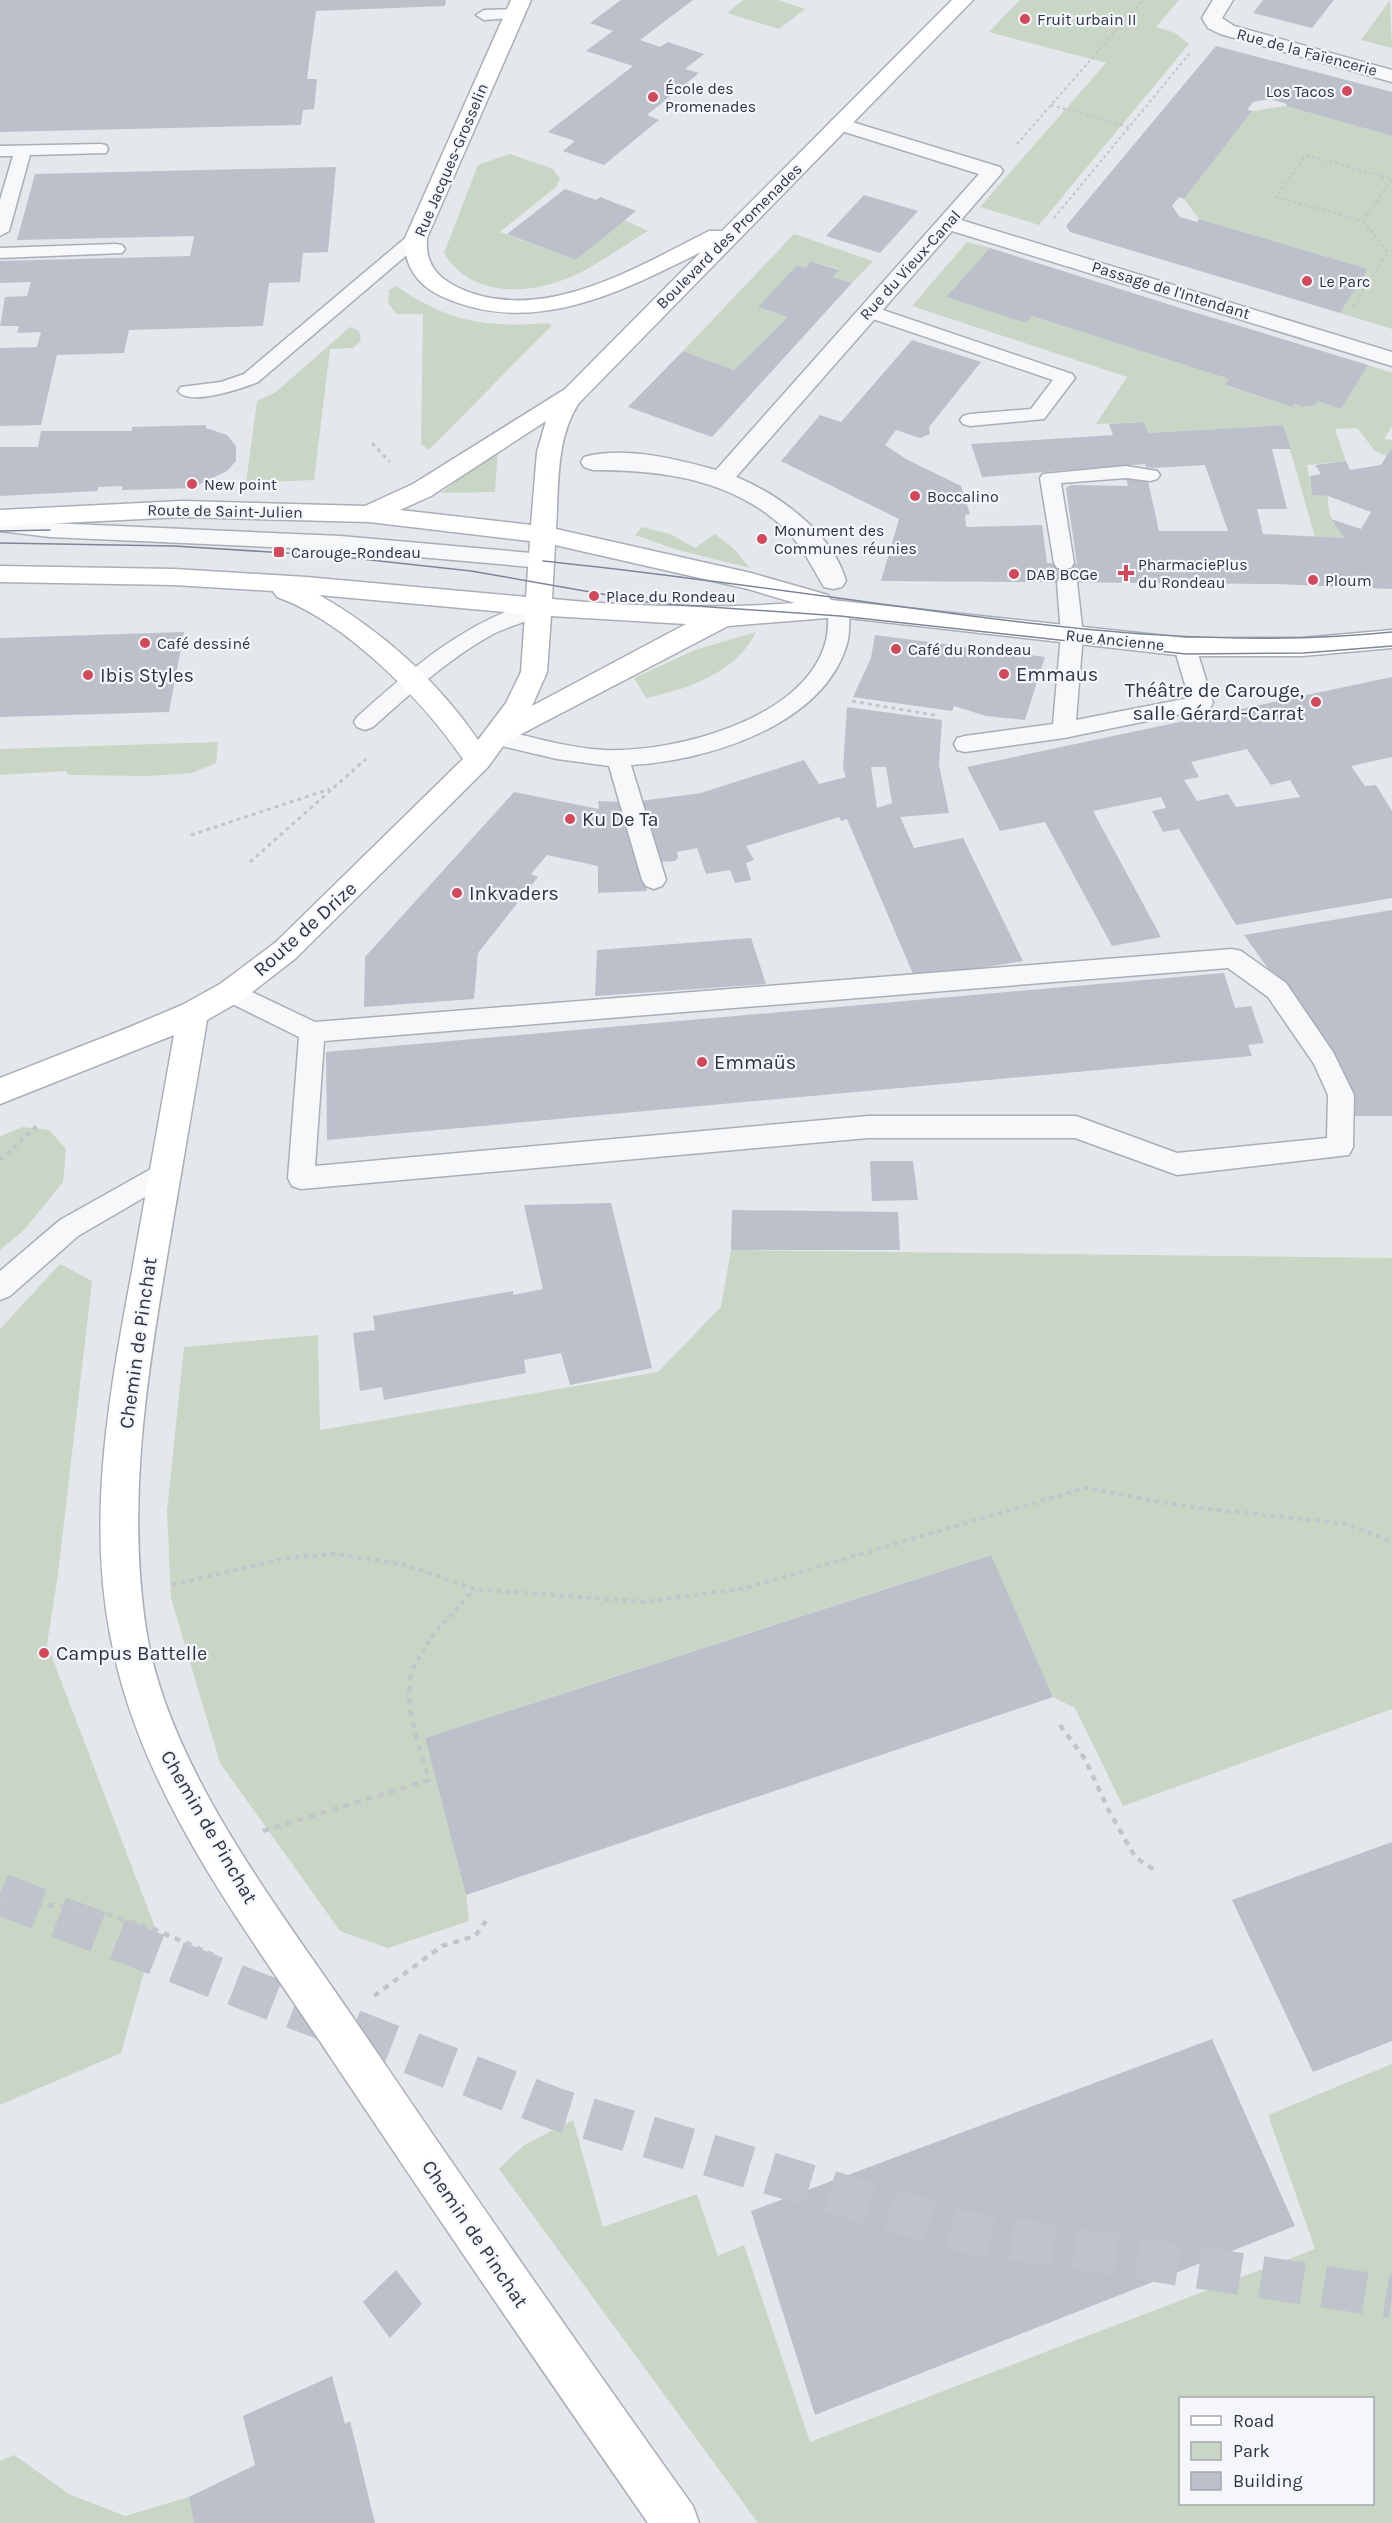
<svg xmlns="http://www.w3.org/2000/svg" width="1392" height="2523" font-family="Karla,sans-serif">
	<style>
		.green { fill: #c9d6c5; fill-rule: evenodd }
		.building { fill: #bbc0ca; fill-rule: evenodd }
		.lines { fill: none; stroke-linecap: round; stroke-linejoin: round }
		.primary-tunnel { stroke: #bfc3cb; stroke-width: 42; stroke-dasharray: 42 21; stroke-linecap: butt }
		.lane-casing { stroke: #a9aeb7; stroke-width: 3 }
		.street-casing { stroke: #a9aeb7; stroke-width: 3 }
		.secondary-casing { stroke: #a9aeb7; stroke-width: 3 }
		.path-far3 { stroke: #c2c5cb; stroke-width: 2; stroke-dasharray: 3 3; stroke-linecap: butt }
		.path-far2 { stroke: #c2c5cb; stroke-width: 3; stroke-dasharray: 4 4; stroke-linecap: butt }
		.path-far1 { stroke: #c2c5cb; stroke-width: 4; stroke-dasharray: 4.5 4.5; stroke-linecap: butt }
		.path { stroke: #c2c5cb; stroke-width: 4.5; stroke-dasharray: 6 6; stroke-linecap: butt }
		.lane { fill: #f7f8fa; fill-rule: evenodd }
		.street { fill: #f7f8fa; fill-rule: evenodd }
		.secondary { fill: #fff; fill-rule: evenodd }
		.tram { stroke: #7d8696; stroke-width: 1.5 }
		.poi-dot { fill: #d1495b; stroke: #f4f6f9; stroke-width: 2 }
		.labels { text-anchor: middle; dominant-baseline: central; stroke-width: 4.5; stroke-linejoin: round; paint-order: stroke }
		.far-poi-label { font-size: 16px; fill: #2b3445; stroke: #f4f6f9; text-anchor: start }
		.far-street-label { font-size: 16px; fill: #2b3445; stroke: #f4f6f9 }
		.poi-label { font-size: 20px; fill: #2b3445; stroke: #f4f6f9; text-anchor: start }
		.street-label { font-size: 20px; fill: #2b3445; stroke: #f4f6f9 }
	</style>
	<rect width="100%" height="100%" fill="#e4e7ec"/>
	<path class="green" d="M743,0H778L805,9L779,29L727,13Z
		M1020,0H1179L1156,27L1175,33L1189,44L1039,225L980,207L1106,63L989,32Z
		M1390,0L1392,48L1361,40Z
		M1286,106L1392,136V329L1340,313L1368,269L1199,219L1184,199L1252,111Z
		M510,154L553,169L560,179L556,187L500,232L576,260L624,220L648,231C622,246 596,267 568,278C525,296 469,296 444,253L478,165Z
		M794,234L873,261L852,283L833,277L839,269L811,261L805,268L797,265L759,307L788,317L734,370L683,351Z
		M967,242L990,248L946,297L1026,323L1032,316L1229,379L1226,386L1292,407L1294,404L1305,407L1314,405L1317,401L1341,409L1368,365L1392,373V426L1384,439L1392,440V447L1387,456L1375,451L1357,428L1335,429L1346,461L1307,465L1313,495L1328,496C1327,514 1334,524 1344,538L1315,537L1283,425L1149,433L1144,422L1096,424L1127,377L912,306Z
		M396,286C449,322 485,328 548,323L552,325L429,450L421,444L423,314H396L388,302L389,290Z
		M350,327L359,331L361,340L353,348L330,349L314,480L246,483L257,401L276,392Z
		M489,446L498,448L495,492L441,493L458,480Z
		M642,527L670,534L695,548L715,534L733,548L750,568L678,550L635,535Z
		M756,632C736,673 688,689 646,698L634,678L695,650Z
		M218,742L216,763L192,773L150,776L69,775L66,771L0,775V749Z
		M23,1127L49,1130L66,1149L63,1182L24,1230L0,1250V1136Z
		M731,1250L1392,1258V1709L1123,1806L1075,1708L1053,1697L990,1555L425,1738L466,1895L469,1921L388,1948L340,1931L220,1763L171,1598L167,1511L184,1347L318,1335L320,1430L658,1372L721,1307Z
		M60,1264L92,1281L58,1574L47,1644L156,1930L121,2053L0,2105V1329Z
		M1392,2064V2523H758L499,2169L524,2145L573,2120L603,2227L697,2194L718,2256L744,2245L810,2442L1315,2249L1268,2115ZM1372,2398V2504H1180V2398Z
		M14,2455L69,2494L125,2516L189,2497L194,2523H0V2461Z"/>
	<path class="building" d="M0,0H446L445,6L316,11L307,79H317L314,109L303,110L301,125L0,132Z
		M621,0H693L640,40L660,47L668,42L704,54L685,69L699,73L647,115L659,120L604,165L563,151L575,141L548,132L633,66L586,51L613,31L590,23Z
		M1263,0H1334L1312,28L1253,13Z
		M1216,46L1392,92V136L1286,106L1287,104L1270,99L1253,102L1247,110L1252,111L1222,150L1184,199L1179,197L1172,206L1180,217L1197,222L1199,219L1368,269L1340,313L1070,232L1066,226Z
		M336,167L328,252L303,253L300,282L269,283L263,326L129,330L124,353L57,355L41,425L0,426V348L37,347L41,332L17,333L19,326H0L5,297L27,296L31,282L0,283V261L190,256L194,236L17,240L35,174Z
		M565,189L596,200L600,197L636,211L576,260L507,234Z
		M864,195L918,211L880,253L826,236Z
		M990,248L1177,307L1368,365L1341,409L1317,401L1315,405L1305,407L1294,404L1292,407L1225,385L1229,379L1032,316L1026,323L946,297Z
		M811,261L839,270L833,277L852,283L712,437L628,407L683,351L734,370L788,317L758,307L797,265L805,268Z
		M912,340L981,362L929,427L930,434L920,438L896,430L885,445L906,459L961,486L970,514L965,515L966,527L1042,525L1047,563L1077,564L1066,488L1071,485L1128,486L1126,478H1133L1148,481L1159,531H1228L1205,465L1153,468L1146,467L1145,464L982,477L971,444L1113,435L1109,424L1144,422L1149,433L1283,425L1291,449H1272L1287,509H1257L1263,534L1344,538L1331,519L1361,529L1371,512L1328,496L1312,495L1310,476L1321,474L1315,465L1346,461L1350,470L1381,465L1392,447V589L1275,584L881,581L899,519L781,461L820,415L841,422Z
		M206,425V428L227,435L236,446V461L227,471L198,485L197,488L122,490V486L98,487V491L0,496V447H38L41,431H132V427Z
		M184,632L169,712L0,717V638Z
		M875,635L1045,657L1025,720L986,716L954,706L952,711L853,697L871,658Z
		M1392,677V757L1351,766L1365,786L1376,785L1392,811V898L1236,925L1179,829L1163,832L1152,811L1166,808L1161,797L1093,811L1161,937L1112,946L1045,822L1000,831L967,767ZM1247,749L1271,785L1290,780L1300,797L1236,807L1228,794L1197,801L1184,780L1199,777L1191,762Z
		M847,707L942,720L939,765L949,813L900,817L914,848L963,838L1023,961L968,970L913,974L847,819L841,821L839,817L746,846L754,860L746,863L751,880L735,883L730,870L706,874L697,848L677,852L678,857L675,861L658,862L640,801L701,793L804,760L819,784L846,777L843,768ZM871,767H886L892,803L877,808Z
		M514,792L599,809L598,801L622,802L647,891L598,893V866L547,855L531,874L538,877L478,953L474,999L364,1007L365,957Z
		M1392,910V1116H1352L1339,1067L1244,935Z
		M751,938L766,984L595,996L597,950Z
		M1224,973L1235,1008L1251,1006L1264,1043L1248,1045L1252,1056L327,1140L326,1052Z
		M870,1161H913L918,1200L872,1201Z
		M611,1203L652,1368L570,1385L561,1353L524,1360L526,1373L384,1400L382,1387L360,1391L353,1333L375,1330L373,1316L513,1291V1295L543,1289L524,1205Z
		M732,1210L898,1212L900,1250H731Z
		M991,1555L1053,1697L466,1895L425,1738Z
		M1392,1842V2041L1313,2072L1232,1900Z
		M1212,2039L1295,2226L815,2415L751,2211Z
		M396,2270L422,2304L390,2338L363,2302Z
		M332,2376L345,2424L350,2421L375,2523H194L189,2497L255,2465L243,2416Z"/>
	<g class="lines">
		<path class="primary-tunnel" d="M0,1894L556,2109L965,2232L1392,2297"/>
		<g class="lane-casing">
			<path id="lane" d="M515,9L523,14L521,17L484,20L476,15L484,10Z
				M100,144L106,145L108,149L106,153L30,155L9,231L0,236V200L13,156H0V146Z
				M416,233L422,234L425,238L422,242L258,382C243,388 189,407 178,391L181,387L221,382L244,374L410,234Z
				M116,244L122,245L125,249L122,253L0,258V248Z
				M868,305L1072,374L1075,378L1044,419L970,426L963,424L960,420L963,416L970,414L1031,409L1053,380L861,315L859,311Z
				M1126,466L1157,471L1160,475L1157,479L1150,481L1126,478L1061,483L1074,563L1071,568H1057L1054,563L1040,478L1043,474Z
				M0,517L50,523L340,536L543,554L550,556L553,561L550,566L543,568L340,550L50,537L0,531Z
				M1067,575L1074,577L1077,582L1083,635L1076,720L1189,698L1174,647L1177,642L1185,640L1193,642L1196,647L1213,703L1210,708L1064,738L965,752L957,750L954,744L957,738L965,736L1053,724L1061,635L1057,582L1060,577Z
				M540,600L547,602L551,607C544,617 506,627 493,634C448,659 411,693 373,727L365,730L357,727L354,722L357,717C413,667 467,620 540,600Z
				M839,601L846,603L850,608C849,619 850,634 847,644C823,726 706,761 631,765L666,880L662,886L654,889L646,886L642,880L609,766L557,759L489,743L486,737L489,731L497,729C532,737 568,748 604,750C673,753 803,720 825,644C829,633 828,619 828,608L832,603Z
				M1232,949L1241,951L1286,983L1333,1052L1354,1095L1353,1147L1349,1155L1177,1175L1075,1138H868L301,1189L292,1186L288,1178L299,1037L222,999L219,992L222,985L231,982L315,1022ZM1228,968L1268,997L1314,1064L1328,1095L1327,1138L1177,1153L1076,1116H868L315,1166L324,1041Z
				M165,1161L174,1164L178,1172L174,1180L78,1236L10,1296L0,1300V1271L60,1220Z"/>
		</g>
		<g class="street-casing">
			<path id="street" d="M1213,0H1233L1222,18L1234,26L1392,70V82L1220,34L1208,28L1202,18Z
				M839,118L1000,167L1003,171L1000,175L961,220L1392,352V366L952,231L736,477C779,494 833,534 846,581L842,587L833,589L824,587C812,567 803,547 786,530C734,479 662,470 593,470L584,467L581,462L584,457C625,446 676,459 716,470L979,174L832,128L829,124L832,120Z"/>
		</g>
		<g class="secondary-casing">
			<path id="secondary" d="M511,0H531L427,238C425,263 436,277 459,288C542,326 635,268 709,231H722L952,0H973L579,403C555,439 559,487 556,529L751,573L828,595L831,600L1185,638H1302L1392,630V648L1302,656H1185L839,617L728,626L506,742L488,767L296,958L242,1000L207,1020C194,1099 180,1178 167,1257C146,1381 127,1504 146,1629C168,1772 286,1917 365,2035C473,2194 582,2351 693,2506L699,2523H648C542,2371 438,2218 335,2064C247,1930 139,1795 110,1634C87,1514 110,1389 132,1271C146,1192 160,1113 174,1035L0,1104V1078L125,1029L182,1005L220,984L276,942L463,759C422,699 345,621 277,597L273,591L174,585L0,582V566L174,569L306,577L526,597L530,541L369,522L182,517L0,526V510L182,501L365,506L413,484L565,389L701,252C619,293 531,338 441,296C417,285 403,264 405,238ZM546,421L537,452L531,525L400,510L431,496ZM555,545L748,589L795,603C714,609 633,607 552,599ZM319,595L525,614L521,672L506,703L478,740C438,681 381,630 319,595ZM551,616L686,624L532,706L547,672Z"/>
		</g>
		<path class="path-far3" d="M1051,105L1129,127
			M1017,144L1143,0
			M1306,155L1392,179L1363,221L1276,197Z
			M1054,218L1191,52
			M1353,307L1388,252L1363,221"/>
		<path class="path-far2" d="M372,443L390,462
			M852,701L939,716
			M191,835L330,789
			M250,862L366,759"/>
		<path class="path-far1" d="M0,1160L39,1124
			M172,1585L285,1558L335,1554L406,1565L474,1589L645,1602L746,1588L1085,1488L1183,1506L1347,1524L1392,1542
			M413,1668L433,1635L474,1589"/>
		<path class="path" d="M1060,1725L1085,1759L1109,1811L1135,1857L1156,1871
			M263,1831L429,1780C420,1745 400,1702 414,1666
			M0,1902L88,1908L156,1930L218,1957
			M374,1996L442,1946L475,1936L486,1921"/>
		<use href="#lane" class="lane"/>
		<use href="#street" class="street"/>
		<use href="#secondary" class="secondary"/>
		<path class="tram" d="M0,531L50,530
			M0,543L174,546L334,556L471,571L653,603L840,616L1186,654L1304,653L1392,646
			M543,561C671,574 798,593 926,610C1081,631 1235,648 1392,632"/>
	</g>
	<g class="poi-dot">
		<circle cx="1025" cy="19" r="6"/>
		<circle cx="1347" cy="91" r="6"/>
		<circle cx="653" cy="97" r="6"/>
		<circle cx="1307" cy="281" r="6"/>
		<circle cx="192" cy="484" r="6"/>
		<circle cx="915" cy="496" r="6"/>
		<circle cx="762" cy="539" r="6"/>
		<rect x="273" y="546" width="12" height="12" rx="3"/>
		<path d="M1123 564h6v6h6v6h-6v6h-6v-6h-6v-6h6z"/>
		<circle cx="1014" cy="574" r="6"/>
		<circle cx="1313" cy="580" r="6"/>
		<circle cx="594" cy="596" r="6"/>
		<circle cx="145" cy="643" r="6"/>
		<circle cx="896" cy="649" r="6"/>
		<circle cx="1004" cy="674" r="6"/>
		<circle cx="88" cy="675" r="6"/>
		<circle cx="1316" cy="702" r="6"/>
		<circle cx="570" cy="819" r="6"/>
		<circle cx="457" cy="893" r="6"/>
		<circle cx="702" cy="1062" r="6"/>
		<circle cx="44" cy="1653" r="6"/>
	</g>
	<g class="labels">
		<g class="far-poi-label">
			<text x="1037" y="19">Fruit urbain II</text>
			<text x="665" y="88">École des<tspan x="665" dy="18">Promenades</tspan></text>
			<text x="1335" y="91" text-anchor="end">Los Tacos</text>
			<text x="1319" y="281">Le Parc</text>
			<text x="204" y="484">New point</text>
			<text x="927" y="496">Boccalino</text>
			<text x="774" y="530">Monument des<tspan x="774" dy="18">Communes réunies</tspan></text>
			<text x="291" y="552">Carouge-Rondeau</text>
			<text x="1138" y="564">PharmaciePlus<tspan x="1138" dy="18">du Rondeau</tspan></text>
			<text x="1026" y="574">DAB BCGe</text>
			<text x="1325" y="580">Ploum</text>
			<text x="606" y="596">Place du Rondeau</text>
			<text x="157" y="643">Café dessiné</text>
			<text x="908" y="649">Café du Rondeau</text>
		</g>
		<g class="far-street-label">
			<text transform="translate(1307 52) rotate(15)">Rue de la Faïencerie</text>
			<text transform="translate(451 160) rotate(-67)">Rue Jacques-Grosselin</text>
			<text transform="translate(729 236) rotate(-45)">Boulevard des Promenades</text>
			<text transform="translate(910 265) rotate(-48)">Rue du Vieux-Canal</text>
			<text transform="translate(1171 290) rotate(17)">Passage de l'Intendant</text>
			<text transform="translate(225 511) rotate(1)">Route de Saint-Julien</text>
			<text transform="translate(1115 640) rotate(6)">Rue Ancienne</text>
		</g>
		<g class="poi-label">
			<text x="1016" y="674">Emmaus</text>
			<text x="100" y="675">Ibis Styles</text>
			<text x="1304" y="690" text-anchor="end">Théâtre de Carouge,<tspan x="1304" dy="23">salle Gérard-Carrat</tspan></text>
			<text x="582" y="819">Ku De Ta</text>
			<text x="469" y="893">Inkvaders</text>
			<text x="714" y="1062">Emmaüs</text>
			<text x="56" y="1653">Campus Battelle</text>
		</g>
		<g class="street-label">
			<text transform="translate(305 929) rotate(-42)">Route de Drize</text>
			<text transform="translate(138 1343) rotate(-82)">Chemin de Pinchat</text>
			<text transform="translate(209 1827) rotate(60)">Chemin de Pinchat</text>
			<text transform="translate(475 2234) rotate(56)">Chemin de Pinchat</text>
		</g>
	</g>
	<rect x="1179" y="2397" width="195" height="108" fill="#f4f6f9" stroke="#a4a8b1" stroke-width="1.5"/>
	<rect x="1191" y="2416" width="30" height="9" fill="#ffffff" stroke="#a4a8b1" stroke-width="1.5"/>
	<text x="1233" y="2427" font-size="18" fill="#2b3445">Road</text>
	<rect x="1191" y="2442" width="30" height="18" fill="#c9d6c5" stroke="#a4a8b1" stroke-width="1.5"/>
	<text x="1233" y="2457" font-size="18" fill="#2b3445">Park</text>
	<rect x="1191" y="2472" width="30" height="18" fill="#bbc0ca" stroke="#a4a8b1" stroke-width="1.5"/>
	<text x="1233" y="2487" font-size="18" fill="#2b3445">Building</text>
</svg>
